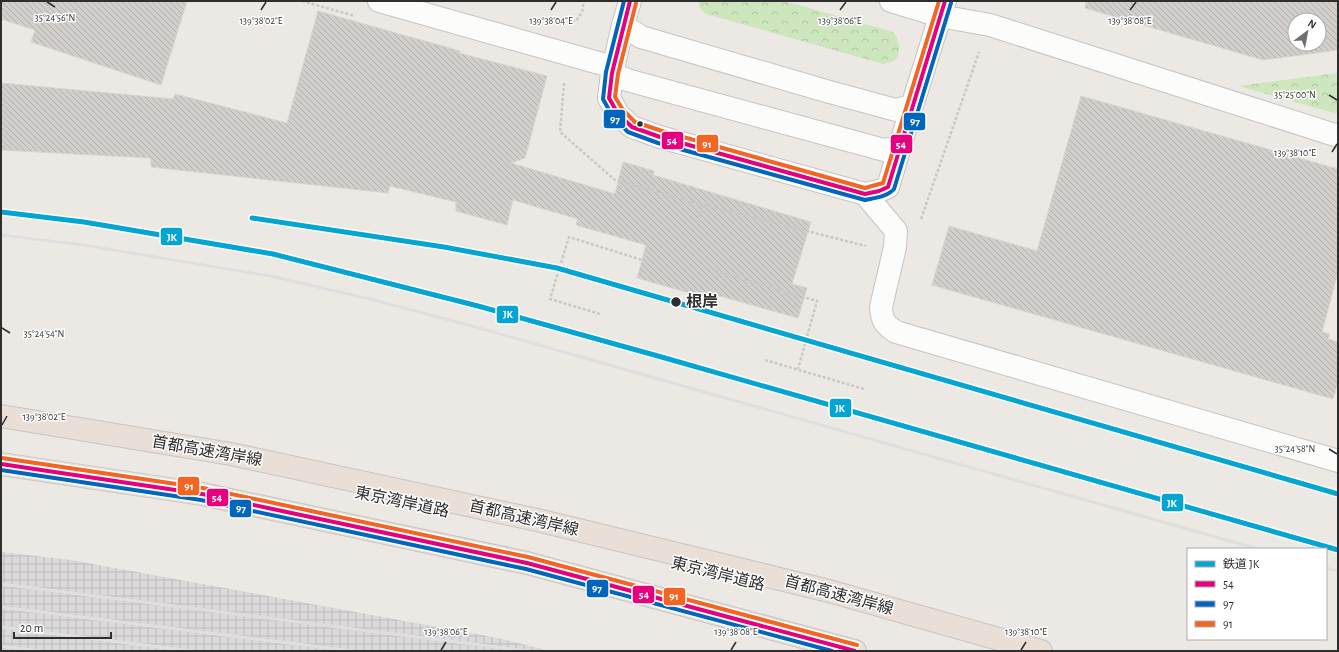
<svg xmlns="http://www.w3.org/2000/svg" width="1339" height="652" font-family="'Alegreya Sans','Noto Sans JP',sans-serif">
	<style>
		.industrial { fill: url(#industrial-grid) }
		.forest { fill: url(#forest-crowns) }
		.building { fill: url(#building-back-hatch); stroke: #d7d4d0; fill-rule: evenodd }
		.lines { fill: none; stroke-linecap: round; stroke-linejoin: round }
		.minor-casing { stroke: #c5c4c5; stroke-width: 24 }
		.highway-casing { stroke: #c6c5c4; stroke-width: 24 }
		.path { stroke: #c9c9c8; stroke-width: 2.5; stroke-dasharray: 3 2; stroke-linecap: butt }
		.minor { stroke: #fcfcfb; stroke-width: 22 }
		.highway { stroke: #eadfd6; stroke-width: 22 }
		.rail { stroke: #dfdfe1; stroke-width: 3 }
		.bus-1-casing { stroke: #fff; stroke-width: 7 }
		.bus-2-casing { stroke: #fff; stroke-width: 7 }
		.bus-3-casing { stroke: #fff; stroke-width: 7 }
		.bus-1 { stroke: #e5007d; stroke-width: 4 }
		.bus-2 { stroke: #0065bd; stroke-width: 4 }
		.bus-3 { stroke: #f26522; stroke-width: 4 }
		.rail-1-casing { stroke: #fff; stroke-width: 8 }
		.rail-1 { stroke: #05a5d3; stroke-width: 5 }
		.ticks { fill: none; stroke: #2e2e2e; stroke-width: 1.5 }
		.bus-dot { fill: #2e2e2e; stroke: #fff; stroke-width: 1.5 }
		.labels { text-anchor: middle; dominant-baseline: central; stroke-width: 3; stroke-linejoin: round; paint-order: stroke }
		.stop-label { font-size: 16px; font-weight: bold; fill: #2e2e2e; stroke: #fff; text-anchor: start }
		.street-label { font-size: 16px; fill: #2e2e2e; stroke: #fff }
		.ticks-label { font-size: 10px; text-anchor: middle; fill: #2e2e2e; stroke: #fff; stroke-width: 3; stroke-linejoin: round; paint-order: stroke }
		.line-badge { stroke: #fff; stroke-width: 1.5 }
		.badge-label { font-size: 11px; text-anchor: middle; font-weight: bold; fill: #fff }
	</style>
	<defs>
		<pattern id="industrial-grid" width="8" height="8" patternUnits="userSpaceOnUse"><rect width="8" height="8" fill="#dcd9db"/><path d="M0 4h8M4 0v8" fill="none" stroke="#bdbbbc"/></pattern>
		<pattern id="forest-crowns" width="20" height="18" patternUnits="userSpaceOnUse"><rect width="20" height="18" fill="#cee6be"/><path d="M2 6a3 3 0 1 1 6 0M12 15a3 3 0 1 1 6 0" fill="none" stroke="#b1c6a4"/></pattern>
		<pattern id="building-back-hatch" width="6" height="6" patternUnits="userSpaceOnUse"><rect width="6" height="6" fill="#d1cecb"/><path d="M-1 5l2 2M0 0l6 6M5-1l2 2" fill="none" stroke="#b4b1af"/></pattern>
	</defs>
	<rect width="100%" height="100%" fill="#ece8e4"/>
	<path class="industrial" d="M1,552L71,560L498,638L551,651H1Z"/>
	<path class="forest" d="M699,1H785L893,32C899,38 902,52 895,60C892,63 887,63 883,64L706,14C701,10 698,7 699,1Z
		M1338,73V114L1238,86Z"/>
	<path class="building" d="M1,1H187L161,85L31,42L35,30L1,19Z
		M1086,1H1338V50L1263,60L1085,8ZM1295,20H1319V44H1295Z
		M318,11L460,51L459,53L547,76L525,158L511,163L615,194L623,162L654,171L653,175L811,222L792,284L807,288L798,318L709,293L707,298L637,278L646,245L576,225L578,219L513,200L507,225L456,211V202L390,186L388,193L151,167V158L1,150V83L173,99L175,94L287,123Z
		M1081,96L1338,169V272L1322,332L1330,334L1328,339L1338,342V383L1333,399L932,285L949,226L1037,251Z"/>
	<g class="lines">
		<g class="minor-casing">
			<path id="minor" d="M379,1L613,67
				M630,1L623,25L612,73L609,98L618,114L632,127L660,137L865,194L879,191L888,187L912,106L945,1
				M891,1L940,16L990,25L1338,136
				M623,25L641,37L826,91L896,110L912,106
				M612,73L627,80L884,150L900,147
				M865,194L896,231L895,247L881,307C882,321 884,324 896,332L1338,461"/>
		</g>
		<g class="highway-casing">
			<path id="highway" d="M1,416L231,454L537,520L829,591L1041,651
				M1,464L202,494L527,563L855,651"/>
		</g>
		<path class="path" d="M302,1L355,16
			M562,21H576L582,12L584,1
			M564,83L560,132L615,180L703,205L866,246
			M921,219L979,52
			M698,222L703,205
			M715,271L817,301L798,369
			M600,314L550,299L569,237L642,260
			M765,360L864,389"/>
		<use href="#minor" class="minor"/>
		<use href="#highway" class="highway"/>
		<path class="rail" d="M1,235L83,245L270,276L370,299L472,326L1258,549
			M1326,568L1338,571
			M1,584L527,651
			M1,607L353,651
			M1,627L191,651
			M1,646L40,651"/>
		<g class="bus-1-casing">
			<path id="bus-1" d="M630,1L612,73L609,98L618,114L632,127L660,137L865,194L879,191L888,187L945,1
				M1,464L202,494L527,563L855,651"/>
		</g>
		<g class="bus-2-casing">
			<path id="bus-2" d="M624,1L606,72L603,99L613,117L628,132L658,143L865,200C874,198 887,197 894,189L951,3
				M1,470L201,500L526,569L832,651"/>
		</g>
		<g class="bus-3-casing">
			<path id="bus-3" d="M636,3L618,74L615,97L623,110L635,122L662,131L865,188L883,183L939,1
				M2,458L203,488L528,557L857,645"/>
		</g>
		<use href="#bus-1" class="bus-1"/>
		<use href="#bus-2" class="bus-2"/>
		<use href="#bus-3" class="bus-3"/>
		<g class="rail-1-casing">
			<path id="rail-1" d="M1,212L84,222L273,254L478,306L658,356L1338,550
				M252,218L444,247L557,268L1338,494"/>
		</g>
		<use href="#rail-1" class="rail-1"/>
	</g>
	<path class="ticks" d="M47,2L55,7M261,10L266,2M551,10L556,2M840,10L846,2M1130,10L1136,2M1329,95L1337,100M1332,152L1337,144M2,328L10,333M2,425L7,416M1329,449L1337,454M441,650L446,642M731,650L736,642M1021,650L1026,642"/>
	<g class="bus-dot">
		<circle cx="640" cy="124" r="3.5"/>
		<circle cx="676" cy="302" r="5.5"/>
	</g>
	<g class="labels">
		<g class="stop-label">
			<text x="686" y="302">根岸</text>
		</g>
		<g class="street-label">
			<text transform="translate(207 451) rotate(10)">首都高速湾岸線</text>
			<text transform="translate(402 502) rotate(12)">東京湾岸道路</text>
			<text transform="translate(524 518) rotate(13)">首都高速湾岸線</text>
			<text transform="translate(718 574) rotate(14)">東京湾岸道路</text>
			<text transform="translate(839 595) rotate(15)">首都高速湾岸線</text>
		</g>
	</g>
	<g class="ticks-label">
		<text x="55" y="21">35°24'56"N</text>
		<text x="261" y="24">139°38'02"E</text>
		<text x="551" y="24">139°38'04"E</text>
		<text x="840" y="24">139°38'06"E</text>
		<text x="1130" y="24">139°38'08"E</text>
		<text x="1295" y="98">35°25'00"N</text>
		<text x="1295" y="156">139°38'10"E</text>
		<text x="44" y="337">35°24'54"N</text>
		<text x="44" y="420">139°38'02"E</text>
		<text x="1295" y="452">35°24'58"N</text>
		<text x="446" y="635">139°38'06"E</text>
		<text x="736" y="635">139°38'08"E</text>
		<text x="1026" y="635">139°38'10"E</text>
	</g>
	<g class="line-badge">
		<rect x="603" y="109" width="23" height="20" rx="4" fill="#0065bd"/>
		<rect x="903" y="112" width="23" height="19" rx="4" fill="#0065bd"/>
		<rect x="661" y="131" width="23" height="19" rx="4" fill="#e5007d"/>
		<rect x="696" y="134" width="23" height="19" rx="4" fill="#f26522"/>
		<rect x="890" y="134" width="23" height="20" rx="4" fill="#e5007d"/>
		<rect x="160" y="227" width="23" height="19" rx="4" fill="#05a5d3"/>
		<rect x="496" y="305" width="23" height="19" rx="4" fill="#05a5d3"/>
		<rect x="829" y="398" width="23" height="20" rx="4" fill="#05a5d3"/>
		<rect x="177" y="476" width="23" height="20" rx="4" fill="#f26522"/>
		<rect x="206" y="488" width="23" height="19" rx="4" fill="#e5007d"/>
		<rect x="1161" y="493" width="23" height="19" rx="4" fill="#05a5d3"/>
		<rect x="229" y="499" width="23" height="19" rx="4" fill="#0065bd"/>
		<rect x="586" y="579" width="23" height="19" rx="4" fill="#0065bd"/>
		<rect x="632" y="585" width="23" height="19" rx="4" fill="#e5007d"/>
		<rect x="663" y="587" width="23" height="19" rx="4" fill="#f26522"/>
	</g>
	<g class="badge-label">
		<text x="615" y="123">97</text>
		<text x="915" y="125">97</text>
		<text x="672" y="144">54</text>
		<text x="707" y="148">91</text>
		<text x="901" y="148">54</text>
		<text x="172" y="241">JK</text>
		<text x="508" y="318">JK</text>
		<text x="840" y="412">JK</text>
		<text x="189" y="490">91</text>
		<text x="217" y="501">54</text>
		<text x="1172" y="507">JK</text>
		<text x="241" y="512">97</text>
		<text x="597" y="592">97</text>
		<text x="644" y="598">54</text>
		<text x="674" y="600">91</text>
	</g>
	<rect width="1339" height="652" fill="none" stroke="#2e2e2e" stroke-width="4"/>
	<rect x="1187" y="548" width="140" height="92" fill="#ffffff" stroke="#ababab"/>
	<rect x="1195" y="561" width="20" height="6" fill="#05a5d3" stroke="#ababab"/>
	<text x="1223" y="568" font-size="12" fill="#2e2e2e">鉄道 JK</text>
	<rect x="1195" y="581" width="20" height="6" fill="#e5007d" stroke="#ababab"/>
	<text x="1223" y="588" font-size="12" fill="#2e2e2e">54</text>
	<rect x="1195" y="601" width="20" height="6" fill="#0065bd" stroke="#ababab"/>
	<text x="1223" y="608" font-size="12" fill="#2e2e2e">97</text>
	<rect x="1195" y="621" width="20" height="6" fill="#f26522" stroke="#ababab"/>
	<text x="1223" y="628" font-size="12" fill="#2e2e2e">91</text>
	<g transform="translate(1307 32) rotate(32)"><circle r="19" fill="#ffffff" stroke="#ababab"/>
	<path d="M0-3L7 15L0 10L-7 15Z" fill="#706f6e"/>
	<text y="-6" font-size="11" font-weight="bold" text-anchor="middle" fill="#2e2e2e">N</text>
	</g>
	<path d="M14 632v6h97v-6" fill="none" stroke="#2e2e2e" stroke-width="2"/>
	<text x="20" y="632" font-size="12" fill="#2e2e2e" stroke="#ffffff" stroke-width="3" paint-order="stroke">20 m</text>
</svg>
